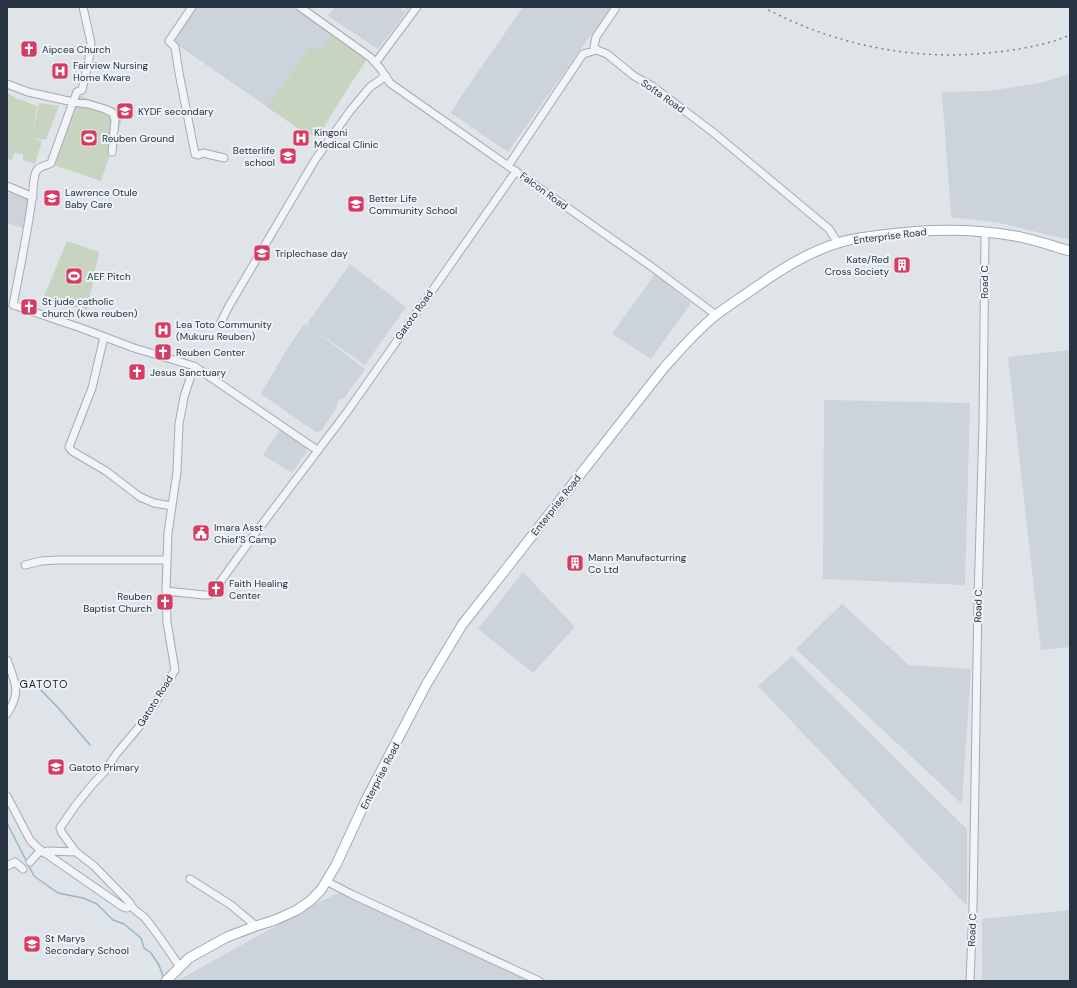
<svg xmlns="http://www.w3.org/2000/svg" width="1077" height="988" font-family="'DM Sans',sans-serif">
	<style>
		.built { fill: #cdd3db }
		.green { fill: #c7d4bf }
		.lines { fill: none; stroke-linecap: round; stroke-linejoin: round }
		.stream { stroke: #97b6cc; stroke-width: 1.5 }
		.minor-casing { stroke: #a4abb3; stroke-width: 9 }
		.major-casing { stroke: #9daab6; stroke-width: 11 }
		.minor { stroke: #f2f4f7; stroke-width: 7 }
		.major { stroke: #fff; stroke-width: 9 }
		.rail { stroke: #778594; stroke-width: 1.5; stroke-dasharray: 2 4; stroke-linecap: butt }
		.labels { text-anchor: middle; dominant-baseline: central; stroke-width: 4; stroke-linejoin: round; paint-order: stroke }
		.poi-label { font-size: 10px; fill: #273341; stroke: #eef3f7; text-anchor: start }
		.street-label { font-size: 10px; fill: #273341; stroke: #eef3f7 }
		.neighbourhood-label { font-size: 11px; letter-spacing: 1px; fill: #192432; stroke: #eef3f7 }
	</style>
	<rect width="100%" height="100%" fill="#dfe4e9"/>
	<path class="built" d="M191,7H295L366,57L321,133L310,134L308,135L169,39Z
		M335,7H398L406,12L405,7H410L378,49L328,16Z
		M523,7H615L587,40L508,152L451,113L460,98Z
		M1070,74V240L1000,223L951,217L942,92L988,91L1040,83Z
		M9,190L30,198L25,229L7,223V205Z
		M350,264L406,307L365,365L314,330L365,369L344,398L340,399L337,403V407L321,431L316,432L261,394L287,349L304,324L309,326L307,324Z
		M655,274L691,303L651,359L612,334Z
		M1070,350V647L1041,650L1008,357Z
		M824,400L970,403L965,585L823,579Z
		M282,426L306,443L307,451L292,473L263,455Z
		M523,572L575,627L533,673L478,629Z
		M842,604L909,665L971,669L962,804L796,649Z
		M792,656L967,829V906L758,686Z
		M347,889L549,981H177L321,901Z
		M1070,910V981H982V919Z"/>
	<path class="green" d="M331,33L369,56L316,137L310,134L308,135L267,107L311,46L314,49H323Z
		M7,93L16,98L37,106L32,135L39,103L59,106L46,140L31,138L42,141L35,164L23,160V154L14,153L12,160L7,159Z
		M77,95L125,111L101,181L54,165Z
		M67,241L99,252L87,310L43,299Z"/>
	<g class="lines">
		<path class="stream" d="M40,689L61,711L90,745
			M7,823L34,876L58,893L83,898L97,904L113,920L124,924L141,938L144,948L151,953L159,965L164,979"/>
		<g class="minor-casing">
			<path id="minor" d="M83,7L91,43L89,59L82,90L77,92L73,102L51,163C48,165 41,166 38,169C32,175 34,192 32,199C27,235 20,270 13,305L81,328L134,348L194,366L317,450
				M192,7L169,41L175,47L179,73L195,154L198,155L203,153L224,158
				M300,7L370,57L380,68L390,83L407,95L652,267L716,315
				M597,50L594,47L596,37L615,9
				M376,62L417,7
				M7,84L28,92L73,102L88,104L105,109L113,113L115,120L112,152
				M508,166L583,54L597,50L607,54L634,76L652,86L714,133L829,229L838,243
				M7,186L33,197
				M221,322L229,306L315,160L350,111L370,87L386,76
				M104,337L92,388L69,447L72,451L106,471L140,497L154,503L172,506
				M25,565L41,561L59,560H167
				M166,591L204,595H209L213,592L254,535L347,412L516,171
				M7,660C15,683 22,691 7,714
				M7,796L30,840L38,848L123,907L127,908L130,906
				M44,853L48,851L76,852
				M30,862L41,850
				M7,866L15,862L23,869
				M190,879L231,905L256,926
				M326,881L351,894L539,981
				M180,967C169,951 158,934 145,918C140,913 132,910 130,903L94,866L76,852L62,833L60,828L75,806L92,785L105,771L117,753L139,727L156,702L175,670L167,622L166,591L168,533L177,472L179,424L184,397L194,366
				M970,981L973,908L978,598L983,425L985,232"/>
		</g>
		<g class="major-casing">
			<path id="major" d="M166,981L189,958L227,937L256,926L275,920L297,910L310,901L321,890L336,865L366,800L426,685L462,625L663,369C680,350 696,331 716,315C729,305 742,297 756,287C781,269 808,252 838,243C852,238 868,237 882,235C926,229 971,228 1015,236C1033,239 1052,246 1070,251"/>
		</g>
		<use href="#minor" class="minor"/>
		<use href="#major" class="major"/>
		<path class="rail" d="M763,7C837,47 923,63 1005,51C1027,48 1049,44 1070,35"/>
	</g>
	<defs>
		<g id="church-square" transform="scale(0.9)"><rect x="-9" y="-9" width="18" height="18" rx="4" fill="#d73b63" stroke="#eef3f7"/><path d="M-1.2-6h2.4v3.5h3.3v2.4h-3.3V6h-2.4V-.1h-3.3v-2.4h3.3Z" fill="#fff"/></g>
		<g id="hospital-square" transform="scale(0.9)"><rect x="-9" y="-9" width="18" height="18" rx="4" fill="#d73b63" stroke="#eef3f7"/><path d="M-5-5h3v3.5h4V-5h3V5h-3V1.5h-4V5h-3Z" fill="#fff"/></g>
		<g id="school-square" transform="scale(0.9)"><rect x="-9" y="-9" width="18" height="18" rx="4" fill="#d73b63" stroke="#eef3f7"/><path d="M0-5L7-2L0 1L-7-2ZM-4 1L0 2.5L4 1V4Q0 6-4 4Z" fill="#fff"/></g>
		<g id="stadium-square" transform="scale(0.9)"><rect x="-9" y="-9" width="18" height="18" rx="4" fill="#d73b63" stroke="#eef3f7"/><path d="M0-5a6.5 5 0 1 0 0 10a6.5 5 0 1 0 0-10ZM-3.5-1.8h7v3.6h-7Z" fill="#fff"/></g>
		<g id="building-square" transform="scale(0.9)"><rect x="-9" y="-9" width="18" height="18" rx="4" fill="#d73b63" stroke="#eef3f7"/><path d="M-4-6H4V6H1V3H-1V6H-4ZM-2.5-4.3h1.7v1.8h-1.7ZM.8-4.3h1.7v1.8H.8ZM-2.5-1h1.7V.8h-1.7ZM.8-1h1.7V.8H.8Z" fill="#fff"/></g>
		<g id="civic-square" transform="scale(0.9)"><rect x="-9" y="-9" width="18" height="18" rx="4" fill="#d73b63" stroke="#eef3f7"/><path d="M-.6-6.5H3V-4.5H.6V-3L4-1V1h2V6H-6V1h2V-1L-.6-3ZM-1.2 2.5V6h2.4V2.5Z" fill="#fff"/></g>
	</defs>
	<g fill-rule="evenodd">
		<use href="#church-square" x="29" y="49"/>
		<use href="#hospital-square" x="60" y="71"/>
		<use href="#school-square" x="125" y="111"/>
		<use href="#stadium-square" x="89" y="138"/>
		<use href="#hospital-square" x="301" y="138"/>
		<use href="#school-square" x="288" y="156"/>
		<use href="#school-square" x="52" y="198"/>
		<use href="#school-square" x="356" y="204"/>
		<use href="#school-square" x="262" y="253"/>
		<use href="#building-square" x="902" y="265"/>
		<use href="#stadium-square" x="74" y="276"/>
		<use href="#church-square" x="29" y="307"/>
		<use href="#hospital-square" x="163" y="330"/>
		<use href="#church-square" x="163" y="352"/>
		<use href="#church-square" x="137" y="372"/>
		<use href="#civic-square" x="201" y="533"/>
		<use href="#building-square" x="575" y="563"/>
		<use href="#church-square" x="216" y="589"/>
		<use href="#church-square" x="165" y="602"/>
		<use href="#school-square" x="56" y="767"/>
		<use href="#school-square" x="32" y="944"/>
	</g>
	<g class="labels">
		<g class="poi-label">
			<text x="42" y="49">Aipcea Church</text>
			<text x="73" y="65">Fairview Nursing<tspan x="73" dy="12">Home Kware</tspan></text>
			<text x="138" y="111">KYDF secondary</text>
			<text x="314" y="132">Kingoni<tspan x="314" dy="12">Medical Clinic</tspan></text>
			<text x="102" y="138">Reuben Ground</text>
			<text x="275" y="150" text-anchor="end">Betterlife<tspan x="275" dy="12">school</tspan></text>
			<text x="65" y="192">Lawrence Otule<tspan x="65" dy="12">Baby Care</tspan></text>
			<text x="369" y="198">Better Life<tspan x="369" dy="12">Community School</tspan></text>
			<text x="275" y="253">Triplechase day</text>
			<text x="889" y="259" text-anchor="end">Kate/Red<tspan x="889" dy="12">Cross Society</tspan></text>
			<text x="87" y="276">AEF Pitch</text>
			<text x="42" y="301">St jude catholic<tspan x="42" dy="12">church (kwa reuben)</tspan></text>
			<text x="176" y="324">Lea Toto Community<tspan x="176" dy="12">(Mukuru Reuben)</tspan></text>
			<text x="176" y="352">Reuben Center</text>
			<text x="150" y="372">Jesus Sanctuary</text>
			<text x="214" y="527">Imara Asst<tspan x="214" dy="12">Chief'S Camp</tspan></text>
			<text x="588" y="557">Mann Manufacturring<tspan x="588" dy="12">Co Ltd</tspan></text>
			<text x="229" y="583">Faith Healing<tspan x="229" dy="12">Center</tspan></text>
			<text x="152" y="596" text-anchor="end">Reuben<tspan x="152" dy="12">Baptist Church</tspan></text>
			<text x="69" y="767">Gatoto Primary</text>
			<text x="45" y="938">St Marys<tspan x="45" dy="12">Secondary School</tspan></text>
		</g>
		<g class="street-label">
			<text transform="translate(663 96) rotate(35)">Softa Road</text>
			<text transform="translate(544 191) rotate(36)">Falcon Road</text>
			<text transform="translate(890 236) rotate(-7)">Enterprise Road</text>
			<text transform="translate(984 282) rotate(-90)">Road C</text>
			<text transform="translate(414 315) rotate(-55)">Gatoto Road</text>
			<text transform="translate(556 505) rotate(-52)">Enterprise Road</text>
			<text transform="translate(978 606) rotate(-89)">Road C</text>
			<text transform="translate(155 701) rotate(-58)">Gatoto Road</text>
			<text transform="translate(380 776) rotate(-63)">Enterprise Road</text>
			<text transform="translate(972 930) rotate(-87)">Road C</text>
		</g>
		<g class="neighbourhood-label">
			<text x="44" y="684">GATOTO</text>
		</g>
	</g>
	<rect width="1077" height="988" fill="none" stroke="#273341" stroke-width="16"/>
</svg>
